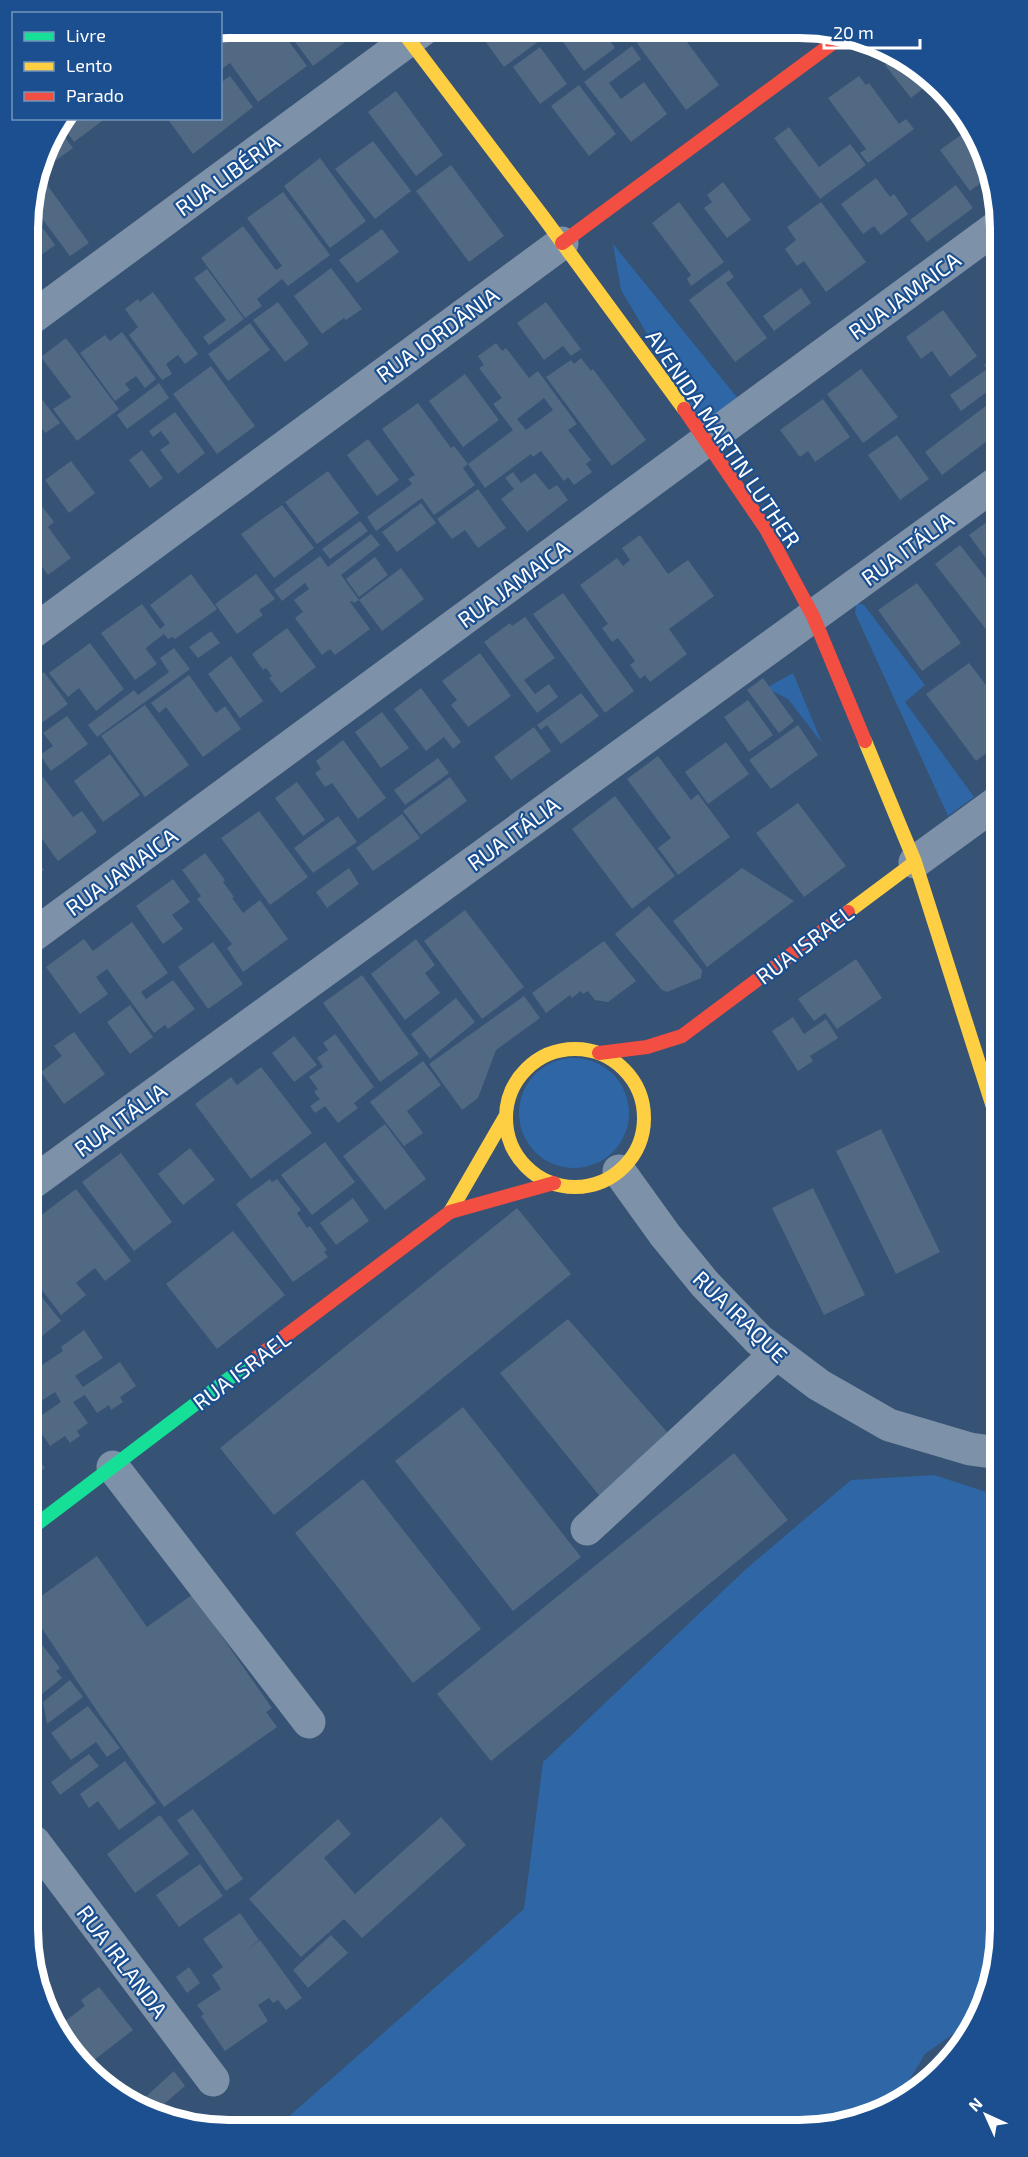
<svg xmlns="http://www.w3.org/2000/svg" width="1028" height="2157" font-family="'Exo 2',sans-serif">
	<style>
		.green { fill: #2f66a5 }
		.building { fill: #526984; fill-rule: evenodd }
		.lines { fill: none; stroke-linecap: round; stroke-linejoin: round }
		.street { stroke: #7d92a8; stroke-width: 33 }
		.fast { stroke: #16e098; stroke-width: 14 }
		.slow { stroke: #ffcf43; stroke-width: 14 }
		.jam { stroke: #f24e42; stroke-width: 14 }
		.labels { text-anchor: middle; dominant-baseline: central; stroke-width: 4.5; stroke-linejoin: round; paint-order: stroke }
		.street-label { font-size: 22px; fill: #fff; stroke: #1b4f8f }
		.rim { fill: none; stroke: #fff; stroke-width: 8 }
	</style>
	<rect width="100%" height="100%" fill="#365274"/>
	<path class="green" d="M613,244L740,401L703,428L621,290Z
		M856,603L864,605L925,685L905,702L974,797L948,816L855,613Z
		M793,673L822,743L788,699L766,688Z
		M519 1113a55 55 0 1 1 110 0a55 55 0 1 1-110 0Z
		M934,1475L999,1496L1001,1942L988,1994L970,2022L925,2054L895,2104L852,2123L278,2126L524,1909L543,1762L746,1569L851,1480Z"/>
	<path class="building" d="M232,27H234L220,37V29Z
		M241,27H272L283,42L287,39L307,66L258,102L230,63L220,70V42Z
		M284,27L351,28L356,34L313,66Z
		M480,29H543L547,35L504,67L477,30Z
		M573,29H602L615,48L584,71L560,38Z
		M655,30H678L719,85L686,110L637,43Z
		M764,30H787L772,41Z
		M632,46L641,59L609,83L621,99L644,82L667,114L631,142L584,82Z
		M540,47L567,84L540,104L513,67Z
		M894,58L933,77L935,79L911,98L885,65Z
		M230,76L253,107L193,154L167,118H220V83Z
		M859,76L866,85L869,83L899,124L906,119L914,129L868,163L860,153L866,149L828,98Z
		M579,85L616,134L589,156L551,106Z
		M396,91L443,155L416,176L368,112Z
		M64,118H106L74,142L60,123Z
		M789,127L819,167L850,144L866,165L820,199L774,138Z
		M972,127L993,174L970,191L940,150Z
		M52,134L57,142L64,136L73,148L37,174L48,139Z
		M373,141L411,191L375,219L335,169Z
		M320,158L366,221L330,248L284,186Z
		M451,165L504,236L469,262L416,191Z
		M40,175L89,243L70,256L29,201L36,178Z
		M876,178L890,197L894,194L908,214L881,235L874,226L863,234L841,204Z
		M723,182L751,220L727,238L704,208L712,202L707,195Z
		M956,185L973,208L927,242L910,220Z
		M283,192L330,255L288,286L282,279L257,299L262,306L245,318L201,258L243,226L276,270L282,266L247,218Z
		M679,202L724,262L691,286L687,279L691,275L652,223Z
		M821,202L866,262L826,292L804,261L797,266L785,249L796,240L787,227Z
		M29,209L55,245L29,264Z
		M382,229L399,252L357,283L339,260Z
		M331,268L362,309L346,320L344,318L322,334L294,296Z
		M207,269L244,319L209,345L203,337L226,320L194,278Z
		M729,270L734,277L726,283L767,338L735,362L689,300Z
		M801,288L811,303L774,331L763,316Z
		M153,292L198,354L185,364L178,355L166,364L172,374L162,380L129,335L138,327L125,309L138,299L140,302Z
		M278,302L309,344L285,362L253,320Z
		M546,302L581,349L571,356L563,346L544,360L517,323Z
		M943,310L977,356L950,377L932,351L921,359L906,337Z
		M250,323L270,350L228,381L208,354Z
		M122,332L156,379L145,388L136,376L125,384L130,390L115,401L80,353L105,335L110,341Z
		M66,338L119,409L77,441L53,409L71,397L41,357Z
		M496,343L502,351L506,348L529,378L538,371L577,424L568,430L591,460L586,464L592,472L574,485L568,477L564,481L541,451L533,457L531,454L485,488L468,464L513,430L493,404L502,398L479,368L484,365L478,356ZM544,398L553,410L526,430L517,419Z
		M581,358L591,371L593,369L646,440L612,466L546,377L571,360L574,364Z
		M990,360L995,367V386L961,411L950,395L987,369L984,365Z
		M211,366L255,426L217,454L173,394Z
		M861,369L898,417L863,443L827,394Z
		M465,374L499,420L463,447L429,401Z
		M29,382L60,423L45,433L29,412Z
		M159,383L169,398L127,429L117,415Z
		M823,399L850,437L815,462L808,451L800,457L780,430Z
		M995,399V435L942,475L925,452Z
		M418,403L451,448L454,446L468,464L463,468L475,485L434,515L422,498L376,531L367,517L412,484L408,479L415,475L382,429Z
		M175,412L205,453L178,474L160,450L170,443L161,431L153,437L149,431Z
		M897,435L929,479L900,500L868,455Z
		M368,439L399,480L377,496L347,455Z
		M142,450L163,478L150,488L129,460Z
		M71,461L95,493L69,513L45,480Z
		M328,471L359,513L317,544L285,502Z
		M513,472L521,483L535,473L549,490L557,485L568,500L527,532L501,499L514,489L505,478Z
		M478,489L506,528L478,548L465,530L452,539L437,519Z
		M421,503L436,523L397,552L382,532Z
		M41,505L54,522L48,527L71,558L48,575L30,550V514Z
		M282,505L314,548L274,578L241,534Z
		M995,516L996,572L969,535Z
		M360,521L368,531L330,559L322,549Z
		M371,534L380,545L341,575L359,600L354,603L352,601L350,602L370,629L335,655L330,649L322,655L295,618L303,612L294,600L309,589L305,583L282,601L274,590L320,556L328,567Z
		M640,535L668,574L688,560L714,596L669,629L687,654L650,682L645,675L640,679L630,665L635,661L618,638L612,642L602,628L608,624L580,585L617,558L623,566L630,560L622,548Z
		M960,545L996,591V635L992,637L935,564Z
		M375,557L388,575L359,597L346,579Z
		M401,568L424,599L382,631L359,600Z
		M191,574L217,609L175,639L173,637L168,639L164,634L147,647L146,649L157,664L135,680L101,633L142,604L160,629L165,625L150,605Z
		M256,574L275,599L259,610L263,615L237,634L215,604Z
		M30,578L39,590L30,597Z
		M917,583L961,643L922,671L878,610Z
		M563,593L634,691L605,713L533,614Z
		M525,617L555,658L524,680L535,694L549,684L558,697L537,713L484,642L510,623L512,626Z
		M287,628L316,667L281,693L269,678L272,676L266,668L263,670L252,654Z
		M211,631L220,643L198,658L189,647Z
		M90,643L124,689L96,711L79,688L68,697L49,673Z
		M174,648L190,669L97,737L88,725L134,690L138,695L169,672L160,658Z
		M480,653L511,696L468,727L451,705L457,700L442,681Z
		M231,656L263,701L240,718L208,674Z
		M969,663L996,698V746L976,761L926,694Z
		M44,672L68,704L43,722L30,705V683Z
		M189,675L216,713L225,706L241,729L203,757L166,707L159,713L151,703Z
		M763,678L794,721L779,733L747,690Z
		M421,688L461,742L453,749L444,737L426,751L394,709Z
		M581,693L599,716L561,744L547,725L541,730L537,725Z
		M748,700L773,735L749,752L724,717Z
		M145,705L189,765L145,797L101,736Z
		M382,712L409,748L381,768L355,732Z
		M67,716L88,744L51,771L40,755L53,746L43,733Z
		M798,725L818,755L771,789L749,760Z
		M534,727L551,751L511,780L494,757Z
		M343,740L386,798L358,819L332,783L325,787L315,773L321,769L316,761Z
		M726,742L749,774L708,804L685,772Z
		M110,754L140,795L103,822L74,781Z
		M658,756L691,800L698,794L730,837L678,875L658,848L671,838L627,779Z
		M438,758L449,773L405,805L394,790Z
		M43,777L73,817L82,811L97,832L58,861L31,824L30,786Z
		M450,777L467,801L421,835L403,811Z
		M297,782L325,820L303,836L275,798Z
		M615,796L675,876L632,909L572,829Z
		M798,803L846,866L804,897L756,833Z
		M259,811L308,877L270,905L221,838Z
		M402,814L420,838L373,871L356,848Z
		M338,816L357,842L313,873L294,848Z
		M31,851L44,870L31,880Z
		M205,853L225,880L223,882L234,897L232,898L243,913L260,900L288,939L243,972L227,948L232,944L197,899L201,896L182,870Z
		M349,868L359,884L327,908L316,892Z
		M742,868L794,901L707,967L673,921Z
		M173,879L190,902L172,915L183,929L163,944L136,906Z
		M649,906L702,970L701,978L667,992L662,990L615,934Z
		M465,910L524,987L482,1019L424,941Z
		M132,922L168,973L141,992L146,999L173,980L195,1009L168,1029L165,1025L154,1033L107,969L96,977L108,994L80,1014L46,967L84,939L93,951Z
		M416,939L435,965L425,973L440,993L405,1020L371,974Z
		M604,941L636,981L608,1002L595,1000L588,991L583,994L581,991L572,998L570,995L546,1013L532,993Z
		M213,942L243,984L208,1009L178,967Z
		M856,959L882,998L837,1029L825,1013L814,1021L798,999Z
		M362,975L419,1054L380,1082L323,1003Z
		M524,996L540,1018L496,1050L478,1098L462,1110L429,1064Z
		M456,998L475,1022L430,1059L411,1034Z
		M130,1005L153,1037L130,1054L107,1022Z
		M793,1017L804,1034L826,1019L838,1038L810,1056L813,1061L798,1071L772,1031Z
		M74,1032L105,1074L64,1104L41,1072L62,1056L54,1046Z
		M335,1034L374,1087L354,1103L358,1108L338,1123L325,1106L315,1113L310,1106L320,1099L314,1092L318,1089L309,1077L323,1067L317,1058L328,1050L323,1043Z
		M294,1036L317,1065L294,1082L272,1053Z
		M423,1061L441,1085L407,1111L423,1133L404,1146L370,1102Z
		M261,1067L312,1133L251,1179L195,1104L231,1077L237,1085Z
		M385,1124L426,1179L385,1210L343,1156Z
		M881,1129L940,1252L896,1274L836,1151Z
		M325,1142L355,1182L312,1215L281,1175Z
		M190,1148L215,1180L183,1205L158,1174Z
		M121,1153L172,1222L134,1251L82,1182Z
		M270,1179L272,1182L277,1179L301,1210L297,1213L307,1228L310,1226L327,1250L324,1252L328,1257L293,1282L236,1204Z
		M813,1188L865,1295L824,1315L772,1208Z
		M76,1189L131,1261L105,1281L95,1268L76,1283L86,1295L61,1315L32,1277V1222Z
		M353,1198L369,1221L336,1245L320,1223Z
		M517,1208L571,1274L274,1515L220,1448Z
		M233,1231L285,1295L217,1349L166,1284Z
		M32,1285L61,1321L32,1344Z
		M568,1319L667,1432L602,1499L500,1373Z
		M84,1330L103,1358L75,1376L83,1387L120,1362L136,1386L120,1397L123,1402L111,1410L109,1405L97,1413L85,1395L73,1402L88,1423L77,1431L80,1436L70,1443L65,1436L50,1446L33,1421L61,1402L55,1392L32,1407V1366L37,1363L39,1367L63,1351L61,1347Z
		M463,1407L581,1557L513,1611L395,1461Z
		M32,1451L45,1468L32,1478Z
		M734,1453L788,1520L491,1761L437,1694Z
		M363,1479L481,1629L413,1683L295,1533Z
		M97,1556L147,1627L196,1592L216,1628L272,1708L266,1712L277,1727L164,1807L97,1711L33,1615V1602Z
		M33,1633L60,1668L56,1671L62,1678L42,1694L33,1683Z
		M70,1680L83,1697L47,1724L43,1702Z
		M88,1706L120,1748L107,1757L96,1742L71,1760L51,1733Z
		M89,1754L99,1766L60,1795L51,1782Z
		M125,1761L156,1803L119,1830L98,1801L89,1808L80,1794Z
		M193,1809L243,1879L226,1891L177,1820Z
		M160,1815L189,1854L135,1893L107,1854Z
		M441,1817L466,1845L362,1938L344,1919L301,1957L249,1899L338,1819L351,1834L324,1858L355,1894Z
		M200,1864L223,1896L179,1927L156,1895Z
		M240,1913L259,1940L246,1951L260,1940L302,1998L286,2010L278,2000L273,2003L269,1998L258,2005L268,2021L225,2051L201,2016L204,2014L197,2005L221,1989L212,1975L223,1967L203,1939Z
		M331,1935L348,1953L308,1988L293,1970Z
		M189,1967L200,1983L187,1993L176,1977Z
		M99,1987L133,2030L85,2067L56,2028L85,2006L81,2000Z
		M96,2067L113,2088L95,2080L89,2072Z
		M174,2071L185,2086L157,2110L140,2102Z"/>
	<g class="lines">
		<path class="street" d="M29,320L425,28
			M30,634L562,243
			M915,862L996,803
			M31,937L994,229
			M619,1171L665,1235L705,1284L759,1340L819,1385L889,1425L970,1449L999,1453
			M32,1183L995,484
			M113,1467L309,1722
			M587,1529L777,1353
			M34,1842L213,2080"/>
		<path class="fast" d="M33,1527L252,1361"/>
		<path class="slow" d="M400,28L544,218L684,409
			M865,741L915,862L998,1123
			M848,912L915,862
			M506 1118a69 69 0 1 1 138 0a69 69 0 1 1-138 0Z
			M450,1212L505,1117"/>
		<path class="jam" d="M562,243L845,34
			M684,409L766,529L813,616L865,741
			M599,1053L647,1047L682,1036L848,912
			M252,1361L450,1212L554,1183"/>
	</g>
	<g class="labels">
		<g class="street-label">
			<text transform="translate(227 174) rotate(-36)">RUA LIBÉRIA</text>
			<text transform="translate(904 295) rotate(-36)">RUA JAMAICA</text>
			<text transform="translate(437 334) rotate(-36)">RUA JORDÂNIA</text>
			<text transform="translate(724 438) rotate(56)">AVENIDA MARTIN LUTHER</text>
			<text transform="translate(907 548) rotate(-36)">RUA ITÁLIA</text>
			<text transform="translate(513 583) rotate(-36)">RUA JAMAICA</text>
			<text transform="translate(513 833) rotate(-36)">RUA ITÁLIA</text>
			<text transform="translate(121 871) rotate(-36)">RUA JAMAICA</text>
			<text transform="translate(804 944) rotate(-37)">RUA ISRAEL</text>
			<text transform="translate(120 1119) rotate(-36)">RUA ITÁLIA</text>
			<text transform="translate(741 1316) rotate(44)">RUA IRAQUE</text>
			<text transform="translate(241 1370) rotate(-37)">RUA ISRAEL</text>
			<text transform="translate(123 1961) rotate(53)">RUA IRLANDA</text>
		</g>
	</g>
	<path d="M0 0H1028V2157H0ZM229 38H799A191 191 0 0 1 990 229V1929A191 191 0 0 1 799 2120H229A191 191 0 0 1 38 1929V229A191 191 0 0 1 229 38Z" fill="#1b4f8f" fill-rule="evenodd"/>
	<path class="rim" d="M229 38H799A191 191 0 0 1 990 229V1929A191 191 0 0 1 799 2120H229A191 191 0 0 1 38 1929V229A191 191 0 0 1 229 38Z"/>
	<rect x="12" y="12" width="210" height="108" fill="#1b4f8f" stroke="#7695bc" stroke-width="1.5"/>
	<rect x="24" y="32" width="30" height="9" fill="#16e098" stroke="#7695bc" stroke-width="1.5"/>
	<text x="66" y="42" font-size="18" fill="#ffffff">Livre</text>
	<rect x="24" y="62" width="30" height="9" fill="#ffcf43" stroke="#7695bc" stroke-width="1.5"/>
	<text x="66" y="72" font-size="18" fill="#ffffff">Lento</text>
	<rect x="24" y="92" width="30" height="9" fill="#f24e42" stroke="#7695bc" stroke-width="1.5"/>
	<text x="66" y="102" font-size="18" fill="#ffffff">Parado</text>
	<g transform="translate(986 2115) rotate(315)" stroke="#1b4f8f" stroke-width="4.5" paint-order="stroke">
	<path d="M0-4.5L10 22L0 15L-10 22Z" fill="#ffffff"/>
	<text y="-9" font-size="16" font-weight="bold" text-anchor="middle" fill="#ffffff">N</text>
	</g>
	<path d="M824 39v9h96v-9" fill="none" stroke="#ffffff" stroke-width="3"/>
	<text x="833" y="39" font-size="18" fill="#ffffff" stroke="#1b4f8f" stroke-width="4.5" paint-order="stroke">20 m</text>
</svg>
